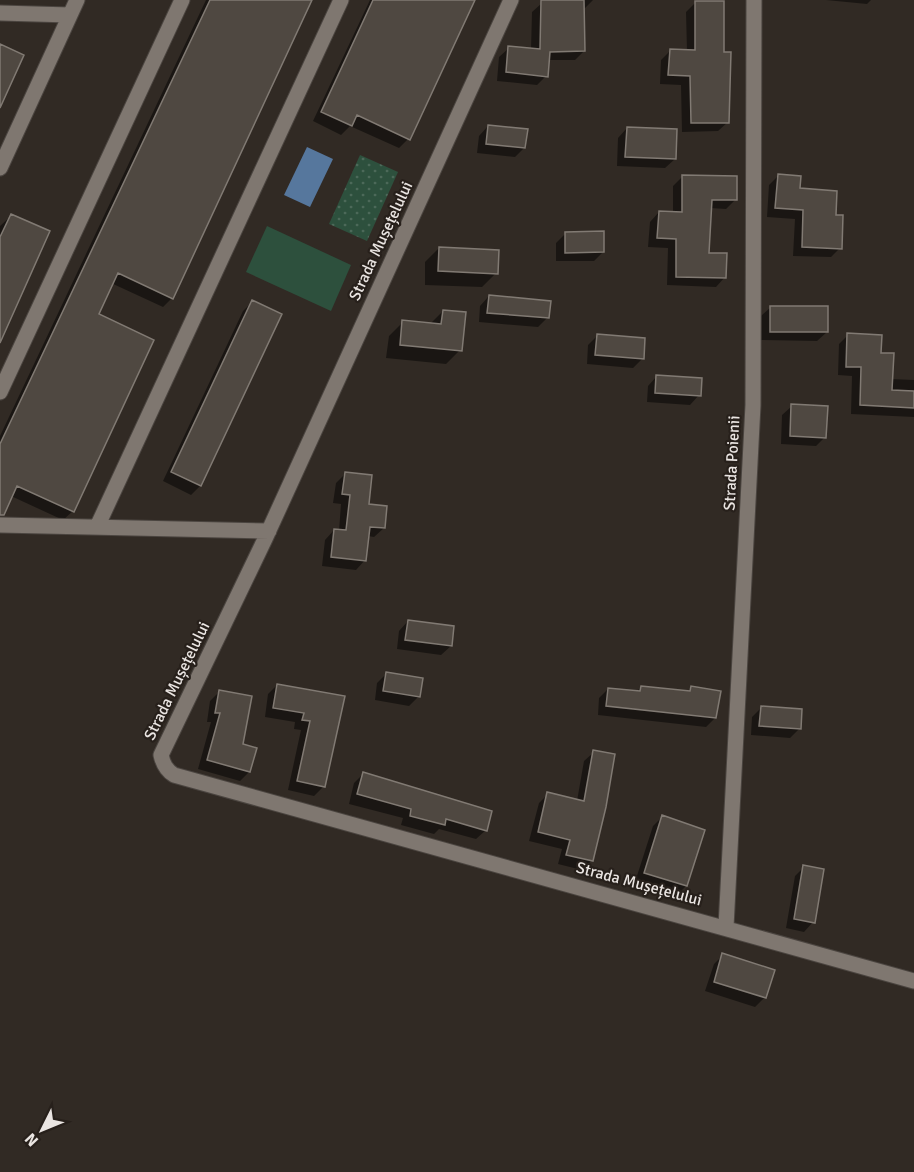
<svg xmlns="http://www.w3.org/2000/svg" width="914" height="1172" font-family="Signika,sans-serif">
	<style>
		.green { fill: url(#green-dots) }
		.pitch { fill: #2d503d }
		.water { fill: #56779d }
		.shadow { fill: #0007 }
		.building { fill: #4f4841; stroke: #817a73; stroke-width: 1.5 }
		.lines { fill: none; stroke-linecap: round; stroke-linejoin: round }
		.street-casing { stroke: #4b4540; stroke-width: 17 }
		.street { stroke: #7f7770; stroke-width: 15 }
		.labels { text-anchor: middle; dominant-baseline: central; stroke-width: 4.5; stroke-linejoin: round; paint-order: stroke }
		.street-label { font-size: 16px; fill: #eae5e2; stroke: #27201b }
	</style>
	<defs>
		<pattern id="green-dots" width="8" height="8" patternUnits="userSpaceOnUse" patternTransform="scale(1.5)"><rect width="8" height="8" fill="#2d503d"/><path d="M2 2h.1M6 6h.1" fill="none" stroke="#4c6959" stroke-width="1.8" stroke-linecap="round"/></pattern>
	</defs>
	<rect width="100%" height="100%" fill="#312a24"/>
	<path class="green" d="M360,155L398,172L367,241L329,224Z"/>
	<path class="pitch" d="M267,226L351,265L331,311L246,272Z"/>
	<path class="water" d="M307,147L333,159L310,207L284,195Z"/>
	<path class="shadow" d="M206,0H310L172,298L163,307L111,283L97,314L73,511L63,520L11,496L0,510V436Z
		M370,0H473L408,139L399,148L350,126L341,135L313,121Z
		M563,0H593L583,10L584,51L575,60H548L546,76L537,85L497,81L499,57L509,48L531,50L532,12L542,3Z
		M826,0H871L867,4Z
		M696,2L723,53L728,122L718,131L682,132L681,85L660,84L661,60L670,51H687L686,12Z
		M488,126L524,148L515,157L477,153L479,136Z
		M627,128L675,159L665,168L617,166L618,138Z
		M779,175L834,216L840,248L831,257L793,256L795,219L767,217L769,185Z
		M682,177L736,199L726,209L710,208L707,254L725,277L716,287L667,285L668,248L648,247L650,222L659,212L673,213V186Z
		M11,216L0,339V226Z
		M566,233L603,252L594,261H556V243Z
		M439,248L496,273L482,287L425,285V262Z
		M489,296L548,317L538,327L479,322L480,306Z
		M252,302L200,486L191,495L163,481L243,311Z
		M771,307L827,332L817,341L761,340V316Z
		M443,311L460,350L446,364L386,358L389,336L403,322L430,324Z
		M598,335L642,359L633,368L587,364L588,345Z
		M848,335L880,354L891,379L914,380V417L851,414L852,376L838,375L839,344Z
		M657,376L699,395L690,405L647,402L648,386Z
		M792,406L825,437L816,446L781,444L782,415Z
		M345,474L384,528L374,537L368,536L365,560L356,570L322,566L325,540L334,530L339,531L341,504L333,503L336,483Z
		M408,621L451,646L441,655L397,649L399,631Z
		M387,673L419,696L409,706L375,700L377,683Z
		M277,685L343,697L324,786L314,796L288,790L301,730L294,729L295,722L265,717L268,694Z
		M641,687L687,692L691,687L715,718L706,727L598,715L599,698L608,689L636,692Z
		M219,692L249,772L240,781L198,769L211,722H207L210,701Z
		M761,708L800,728L790,738L751,735L752,717Z
		M594,752L591,861L582,870L558,864L562,849L529,841L539,803L548,794L577,801L584,761Z
		M363,774L486,830L476,839L439,829L434,834L401,825L403,818L349,804L354,783Z
		M662,817L686,886L677,895L635,882L653,826Z
		M804,867L813,922L804,932L786,928L795,876Z
		M723,955L773,971L764,998L755,1007L705,991L714,964Z"/>
	<path class="building" d="M210,0H312L173,299L118,273L99,314L154,340L74,512L17,486L4,515H0V444Z
		M373,0H475L410,140L357,115L352,126L321,112Z
		M541,0H584L585,51L550,52L548,77L506,72L508,46L540,49Z
		M695,1H724V52H731L729,123H691L690,76L668,75L670,49L695,50Z
		M0,44L24,55L0,108Z
		M488,125L528,129L525,148L486,144Z
		M627,127L677,129L676,159L625,157Z
		M778,174L801,176L800,188L837,191L836,215H843L842,249L802,247L803,210L775,208Z
		M682,175L737,176V200H712L709,253H727L726,278L676,277V239L657,238L659,211L682,212Z
		M11,214L50,231L0,343V237Z
		M604,231V252L565,253V232Z
		M439,247L499,250L498,274L438,271Z
		M489,295L551,301L549,318L487,313Z
		M252,300L282,314L201,486L171,472Z
		M770,306H828V332H770Z
		M443,310L466,312L462,351L400,345L402,320L441,324Z
		M847,333L882,335L881,353H894L892,390L914,391V408L860,405L861,367H846Z
		M597,334L645,338L644,359L595,355Z
		M656,375L702,378L701,396L655,393Z
		M791,404L828,406L826,438L790,436Z
		M345,472L372,475L369,504L387,506L385,528L370,527L366,561L331,557L334,529L346,530L350,495L342,494Z
		M408,620L454,626L452,646L405,640Z
		M386,672L423,678L420,697L383,691Z
		M277,684L345,696L325,787L297,781L310,721L302,720L304,713L273,708Z
		M641,686L690,691L691,686L721,691L716,718L606,706L608,688L640,691Z
		M219,690L252,696L243,744L257,748L250,772L207,760L220,713H215Z
		M761,706L802,709L801,729L759,726Z
		M593,750L615,754L606,807L593,861L566,855L570,840L538,832L547,792L584,801Z
		M363,772L492,811L487,831L446,819L445,825L410,816L411,809L357,794Z
		M662,815L705,830L687,886L644,873Z
		M803,865L824,869L815,923L794,919Z
		M722,953L775,970L766,998L714,982Z"/>
	<g class="lines">
		<g class="street-casing">
			<path id="street" d="M511,0L265,539L161,755C163,764 166,770 174,775L914,981
				M0,13L70,15
				M0,168L77,0
				M0,392L182,0
				M0,525L269,531
				M97,527L341,0
				M726,927L753,405L754,0"/>
		</g>
		<use href="#street" class="street"/>
	</g>
	<g class="labels">
		<g class="street-label">
			<text transform="translate(381 241) rotate(-65)">Strada Mușețelului</text>
			<text transform="translate(732 463) rotate(-87)">Strada Poienii</text>
			<text transform="translate(177 681) rotate(-64)">Strada Mușețelului</text>
			<text transform="translate(639 884) rotate(15)">Strada Mușețelului</text>
		</g>
	</g>
	<g transform="translate(42 1130) rotate(227)" stroke="#27201b" stroke-width="4.5" paint-order="stroke">
	<path d="M0-4.5L10 22L0 15L-10 22Z" fill="#eae5e2"/>
	<text y="-9" font-size="16" font-weight="bold" text-anchor="middle" fill="#eae5e2">N</text>
	</g>
</svg>
